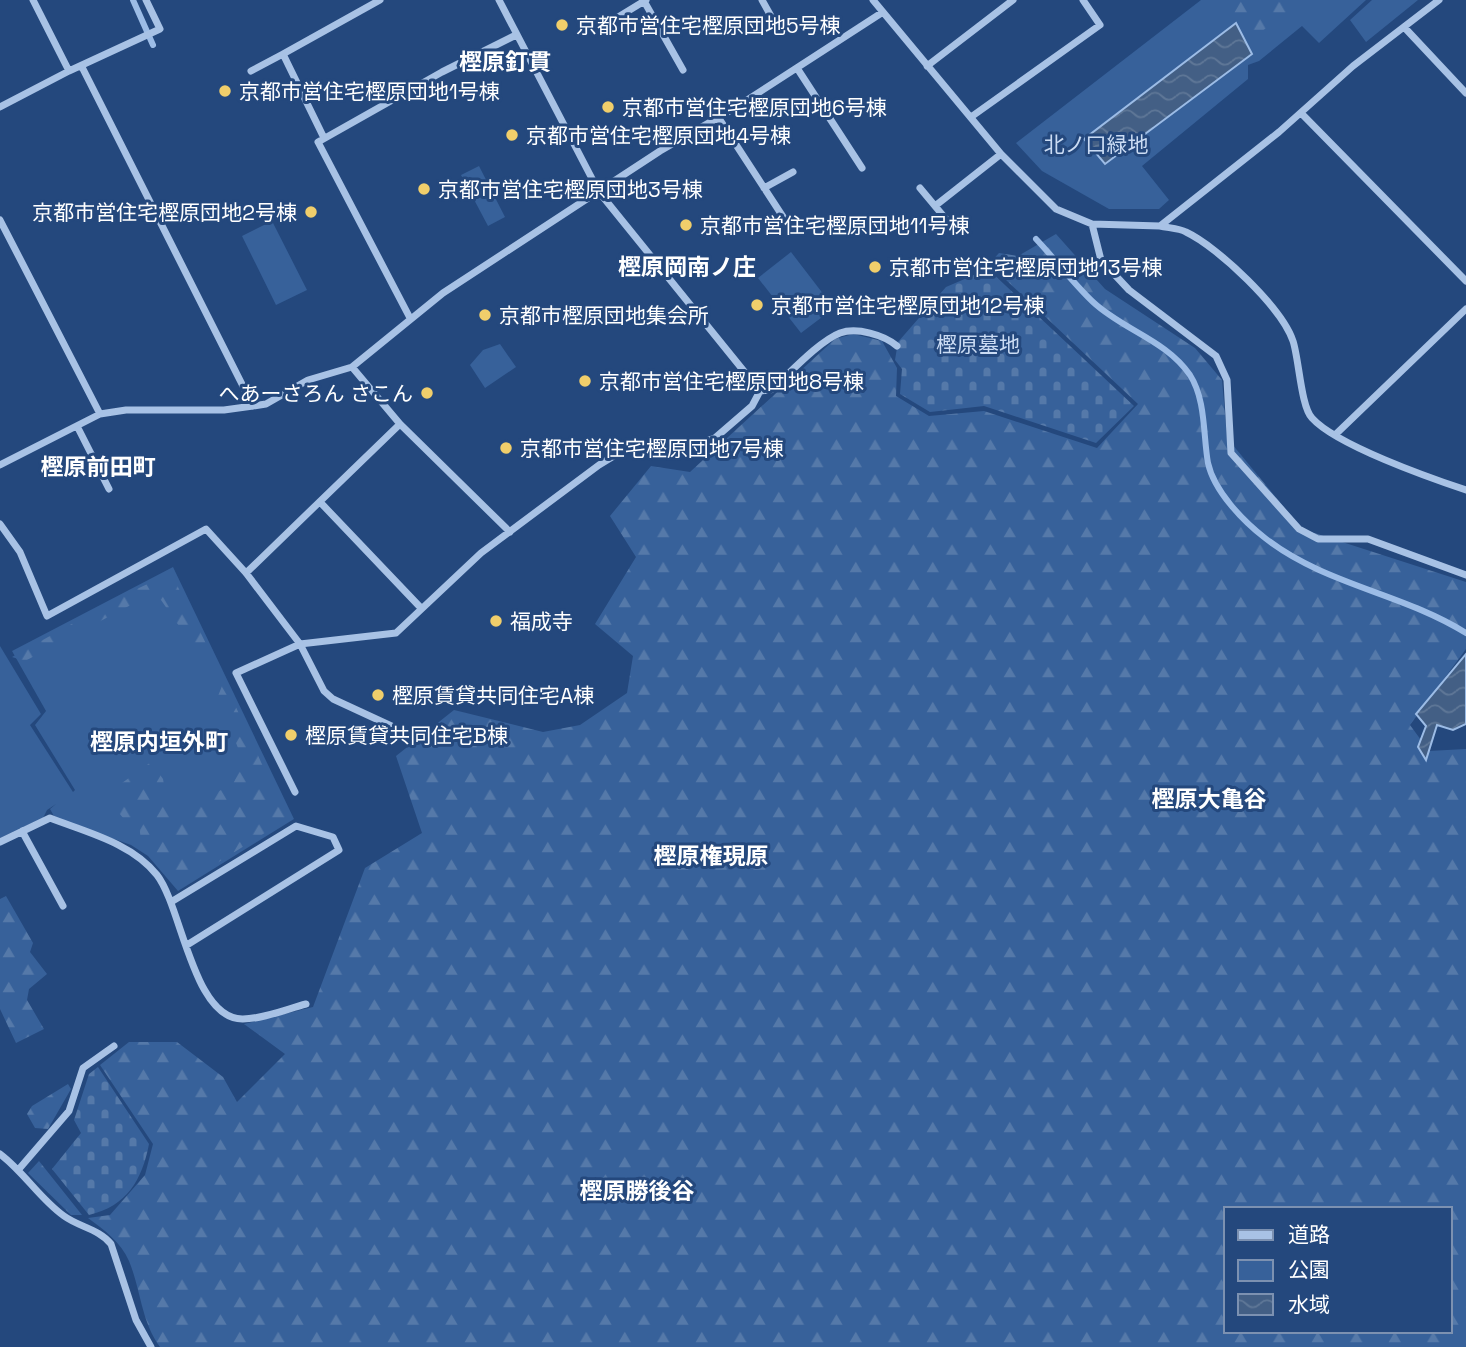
<svg xmlns="http://www.w3.org/2000/svg" width="1466" height="1347" font-family="'Space Grotesk','Noto Sans JP',sans-serif">
	<style>
		.green { fill: #37619a }
		.forest { fill: url(#forest-firs); fill-rule: evenodd }
		.cemetery { fill: url(#cemetery-stones) }
		.water { fill: url(#water-waves); stroke: #9cbce6; stroke-width: 2 }
		.lines { fill: none; stroke-linecap: round; stroke-linejoin: round }
		.stream { stroke: #9cbce6; stroke-width: 6 }
		.minor { stroke: #a8c2e5; stroke-width: 7 }
		.poi-dot { fill: #f0ce6b; stroke: #24487d; stroke-width: 2.5 }
		.labels { text-anchor: middle; dominant-baseline: central; stroke-width: 6; stroke-linejoin: round; paint-order: stroke }
		.poi-label { font-size: 21px; fill: #fff; stroke: #24487d; text-anchor: start }
		.park-label { font-size: 21px; fill: #cbdcf4; stroke: #24487d }
		.neighbourhood-label { font-size: 23px; font-weight: bold; fill: #fff; stroke: #24487d }
	</style>
	<defs>
		<pattern id="forest-firs" width="22" height="20" patternUnits="userSpaceOnUse" patternTransform="scale(1.75)"><rect width="22" height="20" fill="#37619a"/><path d="M5 1l3.5 6h-7zM16 11l3.5 6h-7z" fill="#5579a9"/></pattern>
		<pattern id="cemetery-stones" width="16" height="16" patternUnits="userSpaceOnUse" patternTransform="scale(1.75)"><rect width="16" height="16" fill="#37619a"/><path d="M2 7V4a2 2 0 0 1 4 0v3zM10 15v-3a2 2 0 0 1 4 0v3z" fill="#5579a9"/></pattern>
		<pattern id="water-waves" width="16" height="10" patternUnits="userSpaceOnUse" patternTransform="scale(1.75)"><rect width="16" height="10" fill="#435f85"/><path d="M0 5q4-4 8 0t8 0" fill="none" stroke="#5f7797"/></pattern>
	</defs>
	<rect width="100%" height="100%" fill="#24487d"/>
	<path class="green" d="M1201,0H1366L1319,43L1302,26L1259,61L1248,65V79L1142,166L1169,200L1159,209H1109L1042,171L1016,143Z
		M1372,0H1418L1366,42L1350,20Z
		M479,166L505,217L488,226L461,175Z
		M272,221L307,290L276,305L242,236Z
		M791,252L834,308L801,333L758,278Z
		M500,344L516,367L485,388L470,365L483,350Z
		M173,567L294,819L178,891L148,856L131,845L55,818L50,809L56,804L47,810L43,818L0,838V646L41,714L30,725L73,792L75,790L35,725L46,711L12,651Z"/>
	<path class="forest" d="M1237,0H1304L1258,34L1244,40L1227,6Z
		M1056,234L1105,289L1195,348L1222,380L1227,438L1302,529L1466,582V649L1410,725L1429,751L1466,749V1347H160C141,1321 141,1290 129,1261C121,1242 104,1230 88,1218L110,1215L145,1175L153,1144L100,1065L129,1042H177L223,1077L237,1102L285,1054L244,1024L313,1007L365,868L422,833L396,756L454,710L543,732L580,725L627,693L633,656L595,624L636,557L610,516L651,466L690,472L835,339L853,334L882,341L897,368L896,396L929,416L984,411L1097,448L1138,404L989,264L999,253L1018,256ZM1226,1209H1450V1331H1226Z
		M171,573L220,672L213,675L161,600L144,598L25,661L12,657L124,595Z
		M224,681L287,819L179,887L141,843L139,821L124,819L113,806L122,783L151,762L163,779L167,802L185,808L233,784L243,761L218,696Z
		M6,896L33,943L30,952L47,974L29,989L27,1000L44,1029L16,1043L0,1009V899Z
		M68,1084L71,1089L48,1129L35,1128L27,1114L32,1106Z
		M39,1161L82,1215H71L28,1173Z"/>
	<path class="cemetery" d="M988,269L1134,406L1096,443L984,406L930,412L900,394L902,369L895,360L898,342L946,287Z
		M98,1067L149,1144C142,1180 127,1206 89,1215L52,1169L81,1133L74,1120L89,1074Z"/>
	<path class="water" d="M1236,23L1252,54L1105,164L1084,139Z
		M1466,654V724L1453,730L1437,725L1426,760L1418,747L1426,726L1416,714Z"/>
	<g class="lines">
		<path class="stream" d="M133,0L153,45
			M1036,239C1055,259 1073,283 1093,302C1123,330 1166,340 1190,375C1206,400 1203,435 1208,463C1214,491 1243,521 1265,538C1325,585 1402,593 1466,633"/>
		<path class="minor" d="M33,0L69,71
			M762,0L776,25
			M873,0L1001,154L1056,209L1092,224L1160,226L1279,132L1353,66L1439,0
			M644,1L683,70
			M615,19L646,0
			M1404,27L1466,93
			M927,66L1013,0
			M82,67L253,406
			M797,68L862,168
			M251,71L283,54
			M0,107L69,71L160,29L146,0
			M1301,113L1466,281
			M718,117L789,226
			M971,117L1100,25L1083,0
			M324,138L283,54L380,0
			M764,188L793,172
			M920,188L955,230
			M935,206L1001,154
			M0,220L100,414
			M1092,224L1101,260L1129,290L1216,356L1227,380L1231,453L1299,529L1318,539H1368L1466,575
			M1160,226C1168,228 1179,228 1186,232C1218,247 1282,308 1293,341C1299,359 1301,407 1312,418C1336,445 1430,478 1466,490
			M410,318L318,142L442,72L516,35
			M352,367L400,424L510,532
			M760,391L771,390C788,375 819,341 840,333C857,327 884,335 897,346
			M77,426L109,489
			M1336,434L1466,309
			M0,465L100,414L126,410H224L253,406L266,404L308,380L352,367L443,293L660,151L738,106L883,12
			M320,502L421,608
			M0,524L20,552L47,616L206,529L246,573L300,644L324,691L333,699L400,730
			M246,573L400,424
			M295,792L236,673L300,644L396,633L481,553L599,465L622,451L691,446L715,438L752,406L760,391L599,192L499,0
			M22,831L63,906
			M0,842L50,818C86,832 132,843 157,875C182,907 193,1020 243,1019C263,1019 287,1009 306,1004
			M171,902L296,826L333,837L339,850L187,945
			M0,1154C24,1172 40,1199 64,1216C79,1227 99,1229 111,1244L136,1320L151,1347
			M19,1169L69,1111L83,1068L114,1046"/>
	</g>
	<g class="poi-dot">
		<circle cx="562" cy="25" r="7"/>
		<circle cx="225" cy="91" r="7"/>
		<circle cx="608" cy="107" r="7"/>
		<circle cx="512" cy="135" r="7"/>
		<circle cx="424" cy="189" r="7"/>
		<circle cx="311" cy="212" r="7"/>
		<circle cx="686" cy="225" r="7"/>
		<circle cx="875" cy="267" r="7"/>
		<circle cx="757" cy="305" r="7"/>
		<circle cx="485" cy="315" r="7"/>
		<circle cx="585" cy="381" r="7"/>
		<circle cx="427" cy="393" r="7"/>
		<circle cx="506" cy="448" r="7"/>
		<circle cx="496" cy="621" r="7"/>
		<circle cx="378" cy="695" r="7"/>
		<circle cx="291" cy="735" r="7"/>
	</g>
	<g class="labels">
		<g class="poi-label">
			<text x="576" y="25">京都市営住宅樫原団地5号棟</text>
			<text x="239" y="91">京都市営住宅樫原団地1号棟</text>
			<text x="622" y="107">京都市営住宅樫原団地6号棟</text>
			<text x="526" y="135">京都市営住宅樫原団地4号棟</text>
			<text x="438" y="189">京都市営住宅樫原団地3号棟</text>
			<text x="297" y="212" text-anchor="end">京都市営住宅樫原団地2号棟</text>
			<text x="700" y="225">京都市営住宅樫原団地11号棟</text>
			<text x="889" y="267">京都市営住宅樫原団地13号棟</text>
			<text x="771" y="305">京都市営住宅樫原団地12号棟</text>
			<text x="499" y="315">京都市樫原団地集会所</text>
			<text x="599" y="381">京都市営住宅樫原団地8号棟</text>
			<text x="413" y="393" text-anchor="end">へあーさろん さこん</text>
			<text x="520" y="448">京都市営住宅樫原団地7号棟</text>
			<text x="510" y="621">福成寺</text>
			<text x="392" y="695">樫原賃貸共同住宅A棟</text>
			<text x="305" y="735">樫原賃貸共同住宅B棟</text>
		</g>
		<g class="park-label">
			<text x="1096" y="144">北ノ口緑地</text>
			<text x="978" y="344">樫原墓地</text>
		</g>
		<g class="neighbourhood-label">
			<text x="505" y="62">樫原釘貫</text>
			<text x="687" y="267">樫原岡南ノ庄</text>
			<text x="98" y="467">樫原前田町</text>
			<text x="159" y="742">樫原内垣外町</text>
			<text x="1209" y="799">樫原大亀谷</text>
			<text x="711" y="856">樫原権現原</text>
			<text x="637" y="1191">樫原勝後谷</text>
		</g>
	</g>
	<rect x="1224" y="1207" width="228" height="126" fill="#24487d" stroke="#7c91b1" stroke-width="2"/>
	<rect x="1238" y="1230" width="35" height="10" fill="#a8c2e5" stroke="#7c91b1" stroke-width="2"/>
	<text x="1288" y="1242" font-size="21" fill="#ffffff">道路</text>
	<rect x="1238" y="1260" width="35" height="21" fill="#37619a" stroke="#7c91b1" stroke-width="2"/>
	<text x="1288" y="1277" font-size="21" fill="#ffffff">公園</text>
	<rect x="1238" y="1294" width="35" height="21" fill="url(#water-waves)" stroke="#7c91b1" stroke-width="2"/>
	<text x="1288" y="1312" font-size="21" fill="#ffffff">水域</text>
</svg>
